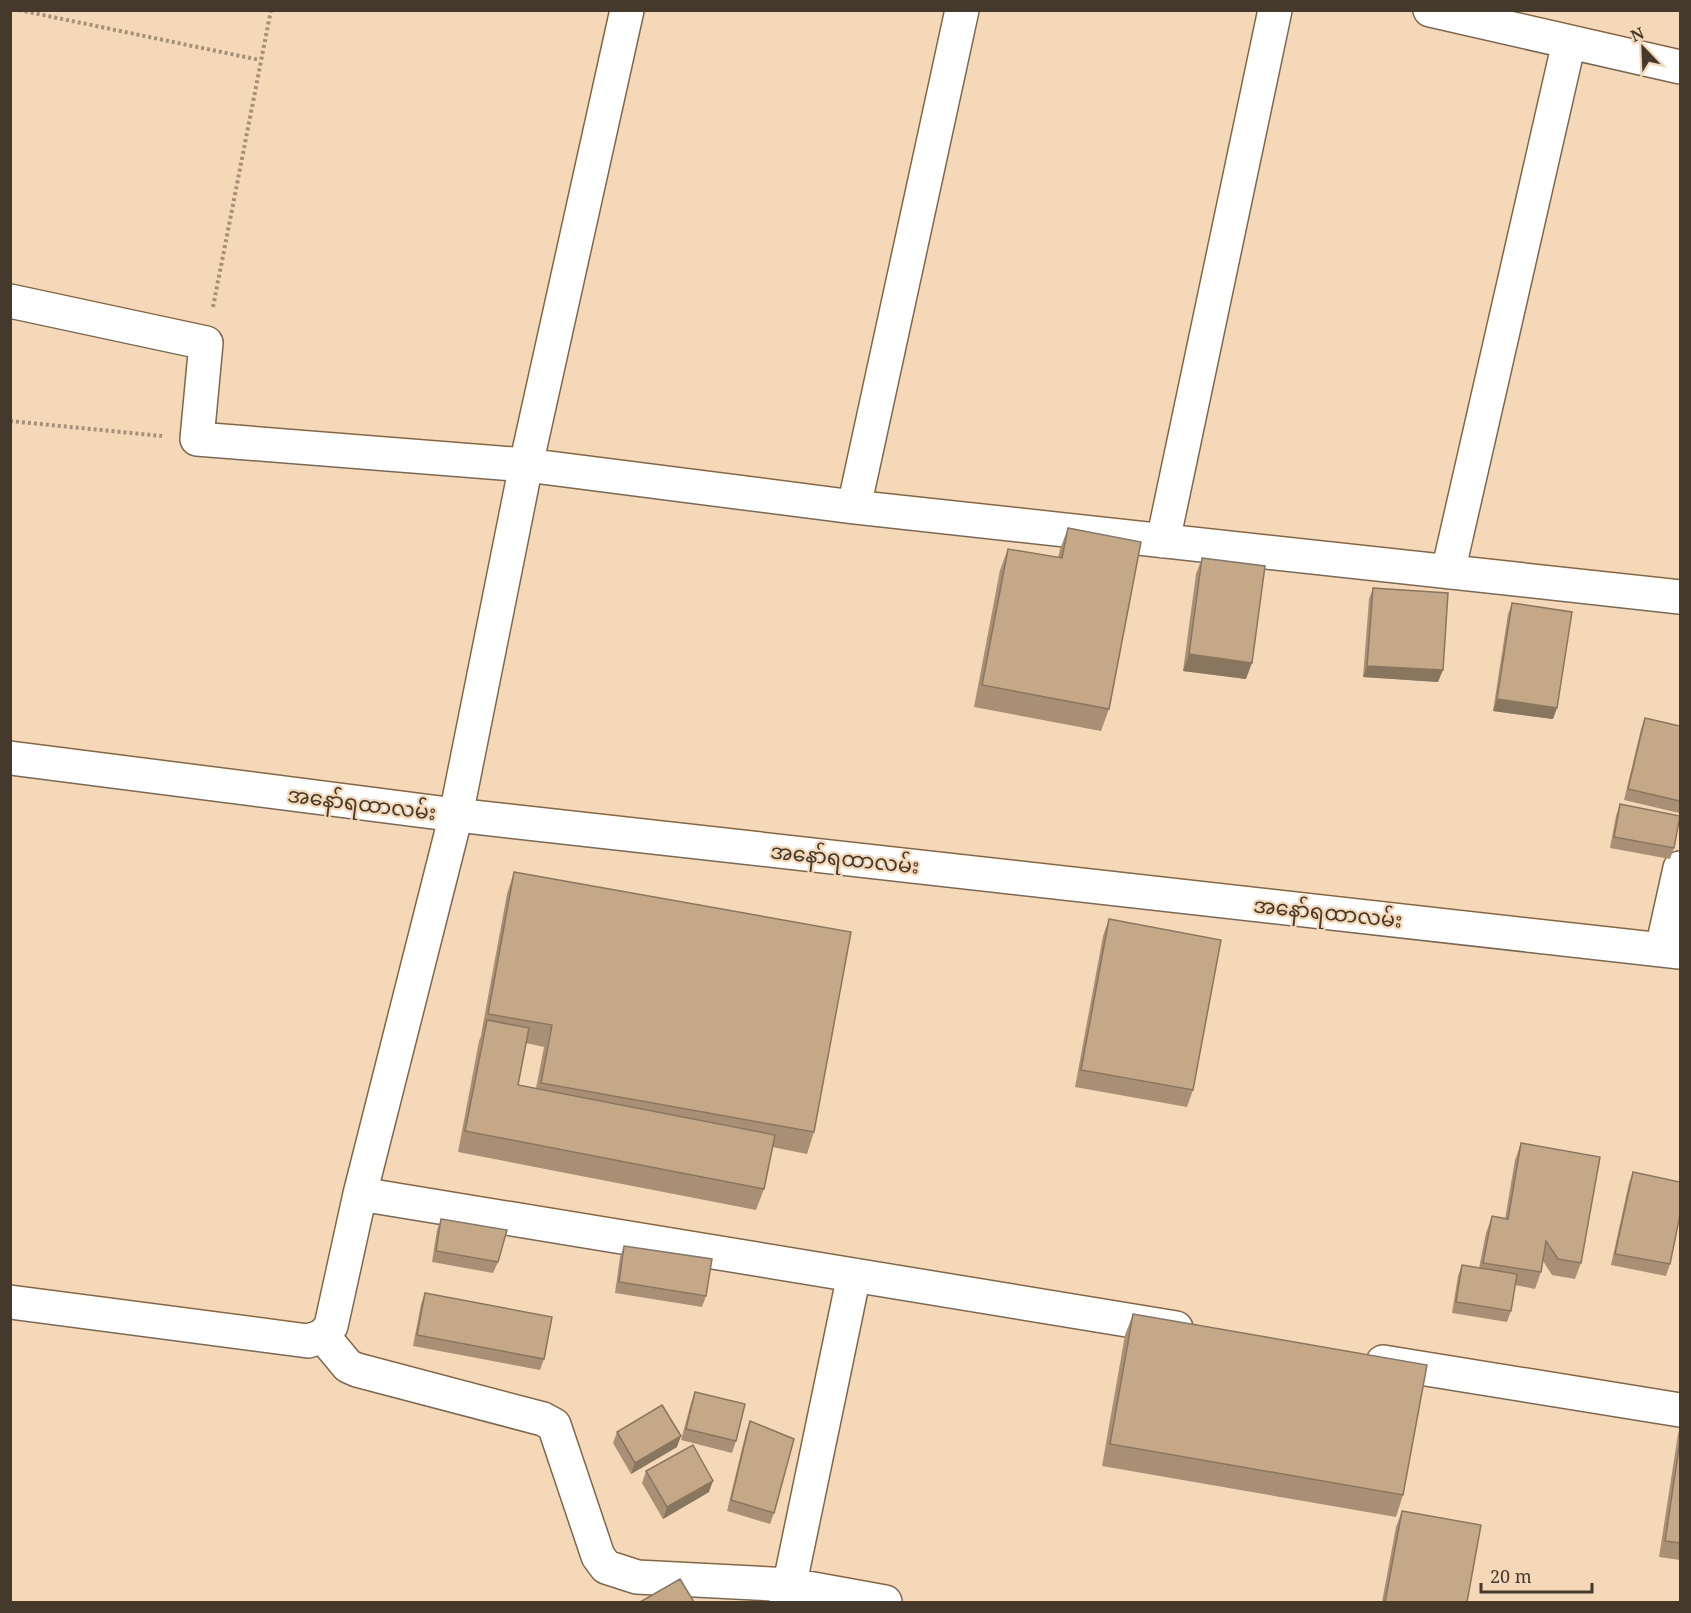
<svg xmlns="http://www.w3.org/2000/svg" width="1691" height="1613" font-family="'Noto Serif','Noto Sans Myanmar',serif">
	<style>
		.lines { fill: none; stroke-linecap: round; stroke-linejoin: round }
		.street-casing { stroke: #806749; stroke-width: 36 }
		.secondary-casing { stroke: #806749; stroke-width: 36 }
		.path { stroke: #a69078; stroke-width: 4; stroke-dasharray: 3 3; stroke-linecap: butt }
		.street { stroke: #fff; stroke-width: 33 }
		.secondary { stroke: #fff; stroke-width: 33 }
		.wall { fill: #a99075; fill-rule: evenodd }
		.shaded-wall { fill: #89765f }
		.building { fill: #c4a888; stroke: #89765f; stroke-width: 1.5 }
		.labels { text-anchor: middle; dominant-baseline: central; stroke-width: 4.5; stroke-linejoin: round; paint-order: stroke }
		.street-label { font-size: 21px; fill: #45392c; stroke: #f5d8b7 }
	</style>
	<rect width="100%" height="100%" fill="#f5d8b7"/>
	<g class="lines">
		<g class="street-casing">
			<path id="street" d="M1430,10L1680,67
				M10,301L206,343L197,439L526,465L854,507L1680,597
				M854,507L962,10
				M1163,541L1275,10
				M1448,572L1569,42
				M1662,949L1680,868
				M360,1194L1176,1328
				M10,1302L308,1341L323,1336L331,1326L360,1194L456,815L526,465L627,10
				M323,1336L348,1366L357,1370L543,1419L554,1425L598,1556L606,1567L637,1577L791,1585L885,1602
				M1383,1362L1680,1410
				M786,1602L854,1275"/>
		</g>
		<g class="secondary-casing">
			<path id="secondary" d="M10,758L456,815L1680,952"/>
		</g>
		<path class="path" d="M19,10L260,60
			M213,307L271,10
			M10,421L162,436"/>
		<use href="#street" class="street"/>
		<use href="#secondary" class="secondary"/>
	</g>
	<path class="wall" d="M1068,528L1109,709L1101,731L974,707L1000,570L1008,549L1058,558L1060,549Z
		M1202,558L1246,679L1183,671L1196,574Z
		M1373,588L1438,682L1363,677L1369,599Z
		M1512,603L1553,719L1493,711L1508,614Z
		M1645,718L1680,726V809L1679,813L1624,800L1641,729Z
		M1620,804L1674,848L1670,859L1610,848L1616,816Z
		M514,872L814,1132L807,1154L772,1147L764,1189L756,1210L458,1152L479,1041L481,1036V1035L507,894ZM526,1043L544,1047L536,1088L518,1085Z
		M1109,919L1193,1090L1187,1107L1075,1087L1103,936Z
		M1521,1143L1581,1263L1575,1279L1552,1275L1543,1261L1541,1272L1535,1289L1515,1285L1511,1311L1507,1322L1452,1313L1458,1276L1462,1265L1479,1268L1486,1233L1492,1216L1505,1219L1515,1160Z
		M1633,1172L1670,1264L1666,1276L1611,1265L1629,1183Z
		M441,1219L498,1262L493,1273L432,1262L437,1230Z
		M624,1246L706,1296L702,1307L615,1293L620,1257Z
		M425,1293L544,1359L540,1370L413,1346L421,1304Z
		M1133,1314L1403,1495L1396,1517L1102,1466L1125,1335Z
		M695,1392L736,1441L732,1453L681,1440L691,1403Z
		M750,1421L774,1513L770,1524L727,1511L746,1432Z
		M1680,1428V1560L1659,1557L1678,1434Z
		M617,1432L677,1447L631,1474L613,1443Z
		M646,1471L709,1492L663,1519L642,1483Z
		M1402,1511L1467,1602H1382L1396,1527Z"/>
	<path class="shaded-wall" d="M1189,654L1252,663L1246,679L1183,671Z
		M1367,666L1443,670L1438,682L1363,677Z
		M1497,699L1557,708L1553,719L1493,711Z
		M681,1436L677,1447L631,1474L635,1463Z
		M713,1481L709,1492L663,1519L667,1507Z"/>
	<path class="building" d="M1068,528L1141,542L1109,709L982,685L1008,549L1062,558Z
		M1202,558L1265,566L1252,663L1189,654Z
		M1373,588L1448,593L1443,670L1367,666Z
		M1512,603L1572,612L1557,708L1497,699Z
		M1645,718L1680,726V801L1628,789Z
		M1620,804L1680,816L1674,848L1614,837Z
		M514,872L851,932L814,1132L541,1083L552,1025L488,1014Z
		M1109,919L1221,940L1193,1090L1081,1070Z
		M487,1020L529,1028L518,1085L775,1135L764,1189L465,1131Z
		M1521,1143L1600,1157L1581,1263L1558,1259L1546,1241L1541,1272L1483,1263L1492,1216L1508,1219Z
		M1633,1172L1680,1182V1215L1670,1264L1615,1254Z
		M441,1219L507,1230L498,1262L436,1251Z
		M624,1246L712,1259L706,1296L619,1282Z
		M1462,1265L1517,1274L1511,1311L1456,1302Z
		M425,1293L552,1317L544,1359L417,1335Z
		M1133,1314L1427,1365L1403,1495L1110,1444Z
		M695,1392L745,1404L736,1441L686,1429Z
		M662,1405L681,1436L635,1463L617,1432Z
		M750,1421L794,1439L774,1513L731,1500Z
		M1680,1441V1543L1665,1541Z
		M693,1445L713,1481L667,1507L646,1471Z
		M1402,1511L1481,1525L1467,1602H1385Z
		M680,1579L694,1602H640Z"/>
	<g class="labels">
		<g class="street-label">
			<text transform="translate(362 803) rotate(7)">အနော်ရထာလမ်း</text>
			<text transform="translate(845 858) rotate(6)">အနော်ရထာလမ်း</text>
			<text transform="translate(1328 912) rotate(6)">အနော်ရထာလမ်း</text>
		</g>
	</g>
	<rect width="1691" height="1613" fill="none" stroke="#45392c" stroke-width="24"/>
	<g transform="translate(1643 48) rotate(337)" stroke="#f5d8b7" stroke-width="4.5" paint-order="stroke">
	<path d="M0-4.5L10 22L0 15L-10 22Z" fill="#45392c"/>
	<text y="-9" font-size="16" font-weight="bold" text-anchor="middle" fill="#45392c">N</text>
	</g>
	<path d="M1481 1583v9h111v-9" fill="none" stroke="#45392c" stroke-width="3"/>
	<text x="1490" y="1583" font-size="18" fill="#45392c" stroke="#f5d8b7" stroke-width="4.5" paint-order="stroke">20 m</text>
</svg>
